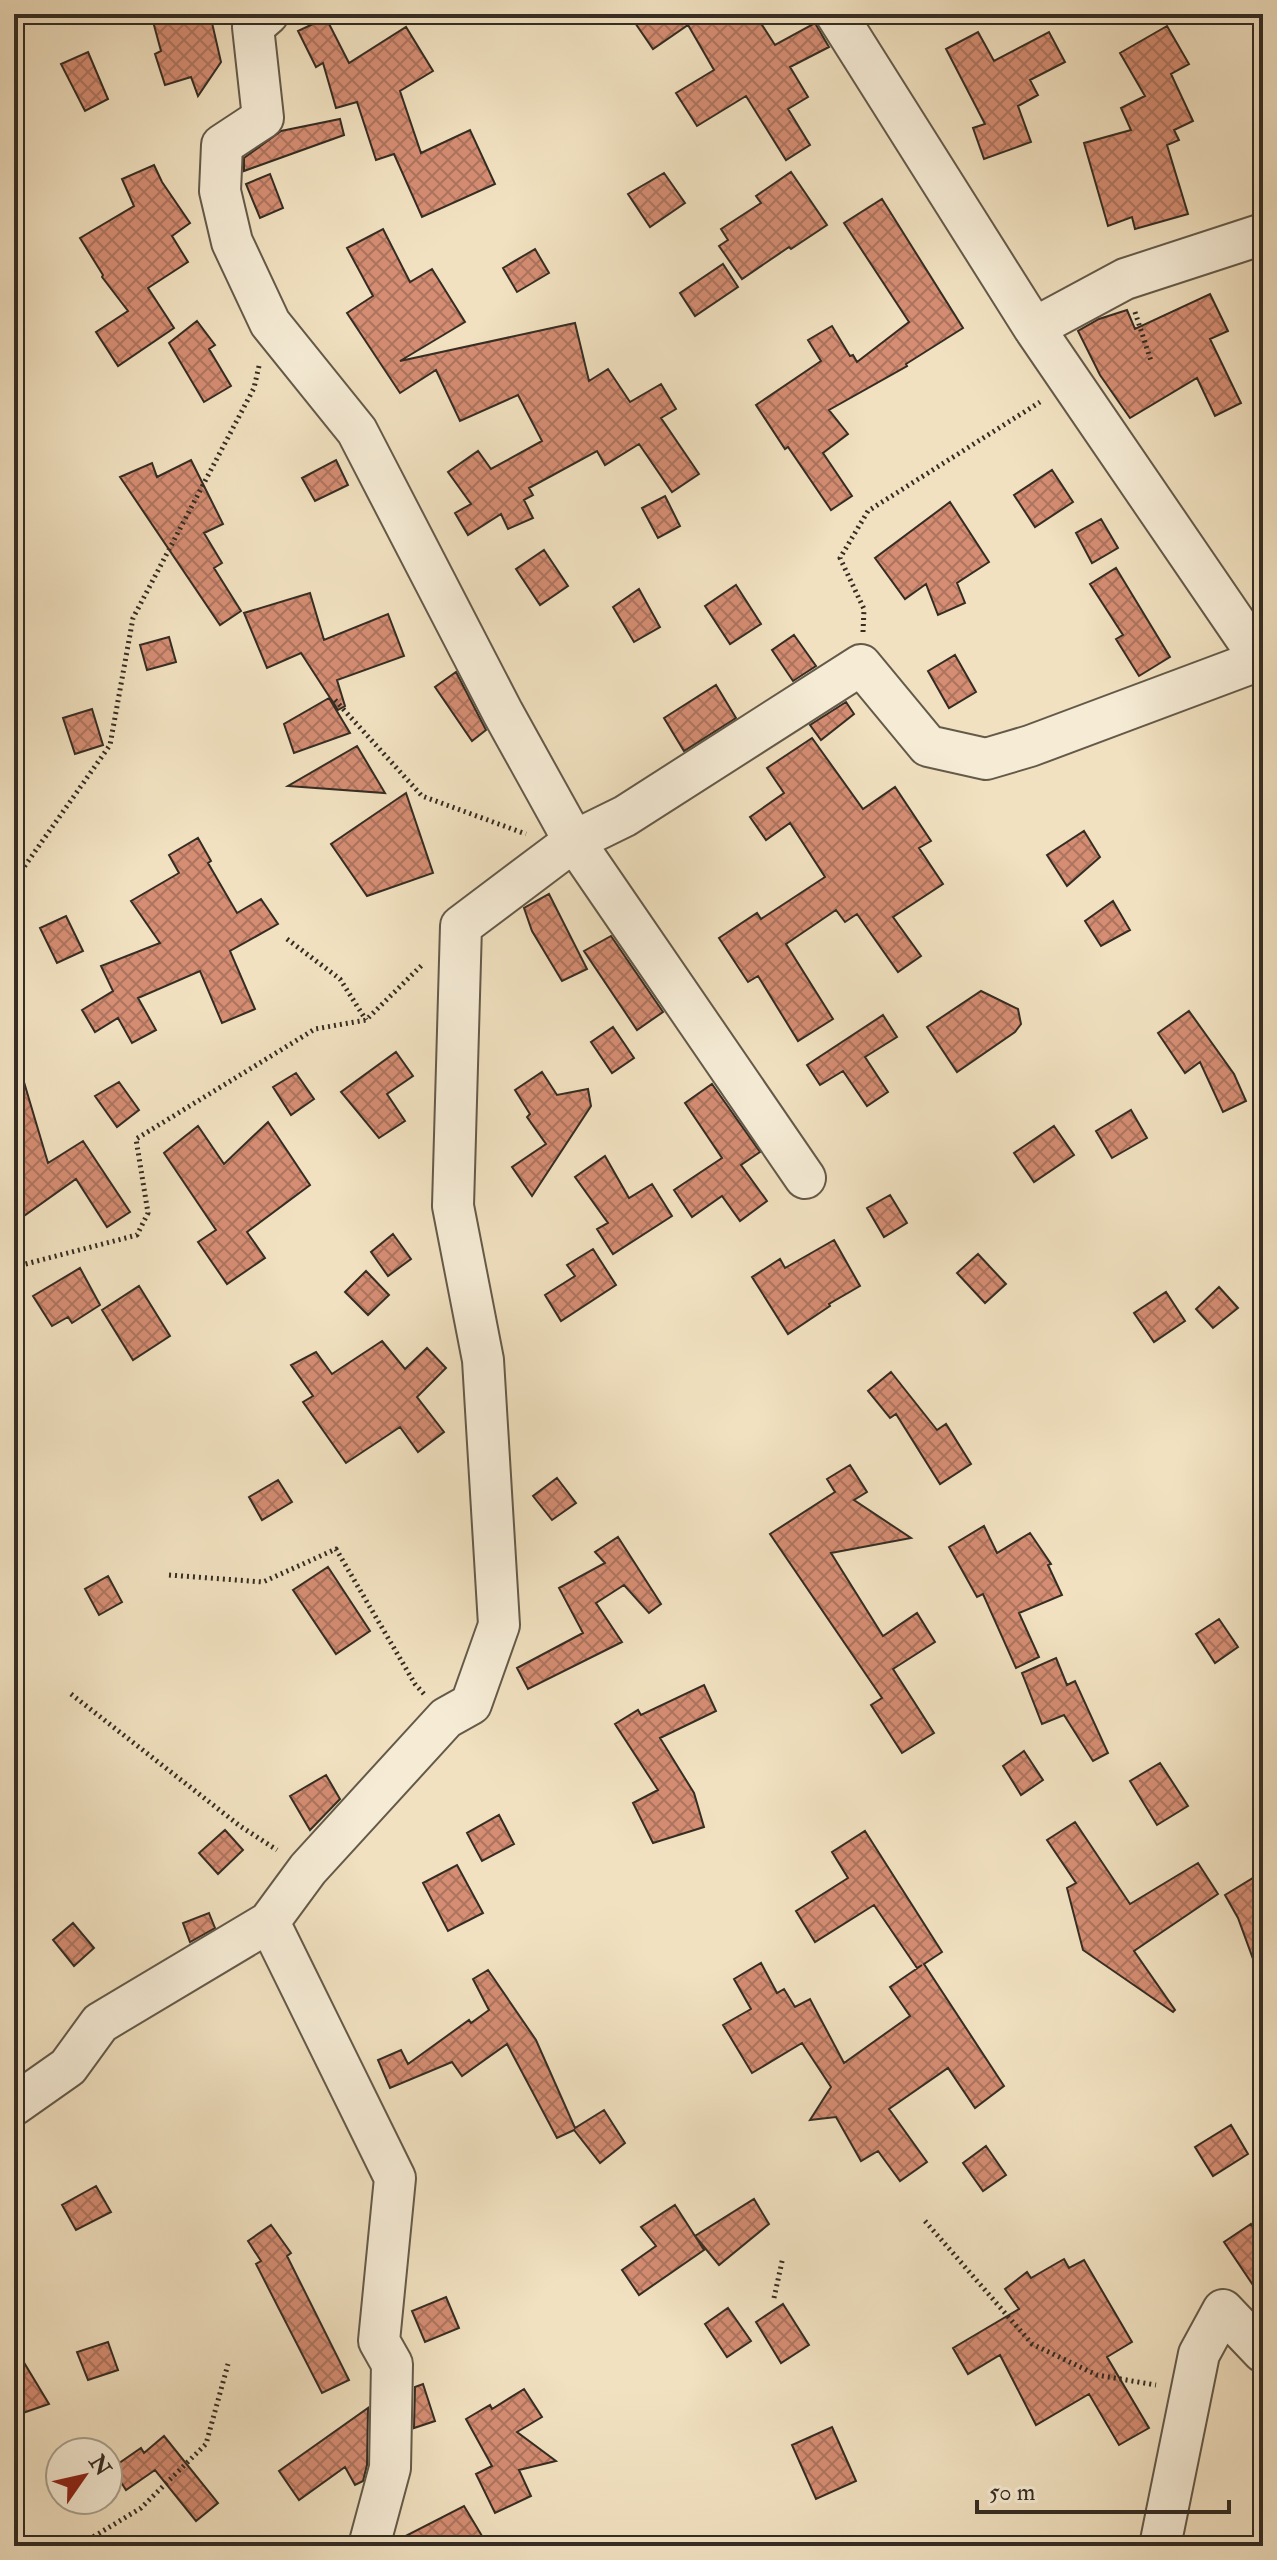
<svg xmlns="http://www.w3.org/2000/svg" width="1277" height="2560" font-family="'IM FELL Double Pica',serif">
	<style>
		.building { fill: url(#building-cross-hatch); stroke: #352d23; stroke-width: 2 }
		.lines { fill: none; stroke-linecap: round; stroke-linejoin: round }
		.minor-casing { stroke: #645a4a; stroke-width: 44 }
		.path { stroke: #352d23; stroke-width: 5; stroke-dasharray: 2 4; stroke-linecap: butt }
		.minor { stroke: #f6ecd6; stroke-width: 40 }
	</style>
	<defs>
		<pattern id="building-cross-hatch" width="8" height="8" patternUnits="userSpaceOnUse" patternTransform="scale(2)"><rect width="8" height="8" fill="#d58d73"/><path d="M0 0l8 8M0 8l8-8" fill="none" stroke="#ae745e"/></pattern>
	</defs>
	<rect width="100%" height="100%" fill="#f1e1c0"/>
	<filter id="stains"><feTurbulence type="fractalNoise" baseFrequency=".0025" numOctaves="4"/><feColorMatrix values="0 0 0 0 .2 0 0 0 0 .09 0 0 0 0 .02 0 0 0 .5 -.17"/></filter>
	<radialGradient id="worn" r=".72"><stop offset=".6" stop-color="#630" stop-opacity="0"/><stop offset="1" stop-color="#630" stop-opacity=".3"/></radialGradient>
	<path class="building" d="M151,14H210L221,62L198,96L191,77L165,85L155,54L161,51Z
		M310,14H324L349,63L406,27L433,71L400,91L421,153L470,130L495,184L422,217L394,154L376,160L357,102L336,108L323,63L316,67L298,31L313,24Z
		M629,14H755L775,45L815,23L829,47L790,67L808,97L788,109L810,145L786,160L746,96L697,126L676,93L714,70L688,25L653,49Z
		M1167,26L1189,64L1171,74L1193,121L1174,130L1179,140L1167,145L1188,214L1135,229L1132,217L1108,226L1084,143L1131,130L1121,108L1145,96L1120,53Z
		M978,32L994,61L1049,32L1065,62L1030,80L1038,95L1018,106L1031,142L984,159L973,128L985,124L946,49Z
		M88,52L108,99L85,111L61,64Z
		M340,119L344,135L244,171V158L281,131Z
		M154,165L162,182L190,223L172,236L188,262L148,288L174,328L118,366L96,332L128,311L102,277L103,275L80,238L134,206L122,179Z
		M791,172L827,225L791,249L789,247L742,279L719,246L728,240L721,229L761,203L756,196Z
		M664,173L685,203L650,227L628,194Z
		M270,174L283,208L260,218L246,184Z
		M882,199L963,328L906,364L907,366L829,410L848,434L823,453L852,496L831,510L788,447L785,449L756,405L821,361L808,340L832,326L850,356L853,355L857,362L909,322L844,223Z
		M383,229L410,282L432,269L465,322L400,361L575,323L589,381L608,369L630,402L661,384L676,409L661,418L699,474L672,492L639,444L605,465L597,451L529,488L533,495L524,500L533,518L508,529L501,514L468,535L455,513L471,504L448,472L478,451L491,469L542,441L518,395L460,421L436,370L400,393L347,313L373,296L347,248Z
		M535,249L549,273L517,292L503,268Z
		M723,264L738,287L695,316L680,293Z
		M1210,294L1228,331L1210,339L1241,403L1215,416L1197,378L1130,418L1100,375L1078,331L1099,319L1127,310L1135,329Z
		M197,321L215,345L209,349L231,386L204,402L169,343Z
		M191,460L223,524L204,533L222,563L214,568L241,611L220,625L120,477L152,463L157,477Z
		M336,460L348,485L315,501L302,478Z
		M1052,470L1073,502L1035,527L1014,495Z
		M665,496L680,526L658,538L642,508Z
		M950,502L989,562L957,583L965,603L938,615L926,584L905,599L875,558Z
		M1101,519L1118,548L1092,563L1076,533Z
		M544,550L568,586L540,605L516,569Z
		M1116,568L1170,657L1139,676L1116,639L1123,635L1090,584Z
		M736,585L761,624L730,644L705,606Z
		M639,589L660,627L634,642L613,607Z
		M310,593L324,640L388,614L404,656L337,680L345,706L338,710L301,653L267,668L244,613Z
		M794,635L816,666L793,681L772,650Z
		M169,637L176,662L147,670L140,645Z
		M955,655L976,692L949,708L928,671Z
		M456,672L486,730L472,741L435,687Z
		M716,685L736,718L684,751L664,718Z
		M329,698L350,733L294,753L284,724Z
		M846,702L854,714L821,740L810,725Z
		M92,709L103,745L75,754L63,718Z
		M812,738L863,809L895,787L931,841L919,848L943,884L893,917L921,956L898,972L857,914L845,922L836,910L786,944L833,1019L798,1041L758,976L748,982L719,938L757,913L761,919L825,877L790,823L766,840L750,817L784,793L767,768Z
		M357,746L385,793L288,786Z
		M406,793L433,873L367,896L331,844Z
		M1084,831L1100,857L1067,886L1047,855Z
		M198,838L211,861L208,863L237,913L261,899L278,924L230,951L255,1009L222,1023L200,971L138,998L156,1030L132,1043L118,1018L95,1032L82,1010L113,991L101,966L160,943L131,901L179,873L169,855Z
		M549,894L587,969L562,981L532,931L524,908Z
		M1113,901L1130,930L1101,946L1085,921Z
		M66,916L83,951L57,963L40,928Z
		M611,936L663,1012L637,1030L584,951Z
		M981,991L1018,1009L1021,1024L1015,1032L957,1072L927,1027Z
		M1189,1011L1234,1074L1246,1101L1223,1112L1200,1062L1185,1073L1158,1033Z
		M883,1015L897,1037L865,1057L888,1092L867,1106L843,1071L820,1085L807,1065Z
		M613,1027L634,1058L612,1073L591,1042Z
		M396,1052L413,1076L387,1094L405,1121L379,1138L341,1092Z
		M21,1072L48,1163L83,1141L130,1212L107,1227L76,1179L14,1223V1073Z
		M542,1072L557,1095L588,1089L591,1106L532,1196L512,1167L546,1144L527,1117L530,1114L515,1090Z
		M296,1073L314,1099L291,1115L273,1087Z
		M119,1082L139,1110L117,1127L95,1096Z
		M712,1084L760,1152L741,1165L767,1201L740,1221L722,1196L692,1217L674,1190L722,1158L685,1103Z
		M1131,1110L1147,1138L1112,1158L1096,1131Z
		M268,1122L310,1185L247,1232L265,1258L227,1284L198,1242L216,1230L164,1153L198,1126L224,1164Z
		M1054,1126L1074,1155L1034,1182L1014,1153Z
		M605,1156L629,1198L652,1184L672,1216L613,1254L597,1229L608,1223L575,1177Z
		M890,1195L907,1223L884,1237L867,1208Z
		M393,1234L411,1259L388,1276L371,1252Z
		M834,1240L860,1286L829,1304L830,1306L788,1334L752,1277L780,1259L785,1268Z
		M593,1249L616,1285L561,1321L545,1295L575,1276L567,1265Z
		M978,1254L1006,1284L985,1303L957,1273Z
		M80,1268L100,1305L72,1323L68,1317L52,1326L33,1296Z
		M366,1271L389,1295L368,1315L345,1292Z
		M139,1286L170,1336L133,1360L102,1310Z
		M1219,1287L1238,1308L1213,1328L1196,1309Z
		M1166,1292L1185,1321L1154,1342L1134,1313Z
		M382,1341L405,1369L427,1348L446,1368L417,1397L444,1432L418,1452L400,1427L346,1463L303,1402L313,1396L291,1365L316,1352L332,1374Z
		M891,1372L937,1430L946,1424L971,1464L940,1484L896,1414L890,1418L868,1391Z
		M850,1465L867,1492L854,1500L911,1538L831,1553L883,1636L917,1613L935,1642L893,1669L934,1733L902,1753L871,1705L882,1698L770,1534L835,1492L827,1479Z
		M557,1478L576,1503L552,1520L533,1496Z
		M278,1480L292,1502L262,1520L249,1497Z
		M984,1526L997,1553L1030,1533L1051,1564L1048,1565L1062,1595L1019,1613L1039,1657L1016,1668L983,1594L977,1597L949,1547Z
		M618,1537L661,1604L649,1613L624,1585L596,1603L622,1642L528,1689L517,1668L583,1633L559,1588L605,1563L595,1552Z
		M328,1567L370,1631L336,1654L293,1590Z
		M108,1576L122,1602L99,1615L85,1589Z
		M1219,1619L1238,1647L1215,1663L1196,1634Z
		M1056,1658L1067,1685L1075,1681L1108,1753L1093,1761L1064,1715L1042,1724L1022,1673Z
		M704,1685L716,1711L660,1738L694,1793L704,1827L653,1843L633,1803L658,1790L615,1724L638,1710L641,1715Z
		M1024,1751L1043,1780L1021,1795L1003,1766Z
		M1160,1763L1188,1806L1157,1825L1130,1781Z
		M326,1775L340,1799L310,1830L290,1796Z
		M499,1815L514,1844L482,1861L467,1833Z
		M1075,1822L1130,1904L1198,1863L1218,1894L1134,1951L1175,2010L1173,2012L1083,1950L1067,1888L1076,1883L1047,1840Z
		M225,1830L243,1850L218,1874L199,1853Z
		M865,1831L942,1952L924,1964L1004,2086L975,2108L948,2068L889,2109L927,2162L900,2181L878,2151L861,2161L836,2117L810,2120L831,2087L802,2043L752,2073L723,2025L751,2009L734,1979L761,1963L777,1993L784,1989L795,2007L810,1999L844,2063L910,2016L890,1987L922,1965L917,1968L874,1905L815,1942L796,1911L848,1878L832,1852Z
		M457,1865L483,1913L448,1931L423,1883Z
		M1253,1878L1263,1895V1978H1260L1238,1918L1225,1895Z
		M209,1913L215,1928L190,1942L183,1923Z
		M73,1923L94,1948L74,1966L53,1940Z
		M488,1970L536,2040L575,2128L604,2110L625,2143L600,2163L574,2130L557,2138L507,2044L462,2076L452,2062L390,2088L378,2060L401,2050L408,2064L469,2020L471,2023L489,2010L473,1979Z
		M1231,2125L1248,2154L1213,2176L1195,2147Z
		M986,2146L1006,2175L983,2191L963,2163Z
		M96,2186L111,2212L76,2230L62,2205Z
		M754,2199L769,2224L719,2265L695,2236Z
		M675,2205L704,2250L639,2295L622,2270L656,2246L641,2227Z
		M1251,2224L1263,2243V2300L1224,2242Z
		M271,2225L291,2253L287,2256L349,2380L322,2393L256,2264L261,2261L248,2241Z
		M1064,2259L1069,2268L1084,2260L1132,2342L1107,2357L1149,2428L1119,2445L1089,2394L1036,2425L1000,2355L968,2374L953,2348L1019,2309L1005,2289L1027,2272L1031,2278Z
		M446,2297L459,2328L425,2342L412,2311Z
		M783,2304L809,2345L781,2363L756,2322Z
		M728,2308L751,2341L727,2357L705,2324Z
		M108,2342L118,2370L88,2380L77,2352Z
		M14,2346L49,2404L14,2416Z
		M423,2384L435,2421L414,2428L415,2387Z
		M524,2389L542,2417L517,2432L556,2461L519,2470L531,2496L495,2513L476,2474L492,2466L466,2419L490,2405L492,2409Z
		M368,2408L367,2465L363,2481L355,2485L345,2467L299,2500L279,2471Z
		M832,2427L856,2481L816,2499L792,2445Z
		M164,2436L218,2503L196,2521L155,2470L126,2490L112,2468L141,2448L144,2453Z
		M464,2506L488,2546H393L394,2542Z"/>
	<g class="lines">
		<g class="minor-casing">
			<path id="minor" d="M268,14L253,27L263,118L222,145L220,191L232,242L270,323L357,431L503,713L574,841L805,1178
				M836,14L1034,328L1263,663
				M1034,328L1125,279L1263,234
				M14,2105L68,2067L100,2023L269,1922
				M369,2546L390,2468L392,2364L379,2341L395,2178L269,1922L308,1869L446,1718L471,1704L499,1625L483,1360L453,1206L461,926L574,841L625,816L861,665L928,746L986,759L1030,746L1260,660
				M1160,2546L1199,2354L1223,2310L1263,2352"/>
		</g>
		<path class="path" d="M1135,312L1151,361
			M863,632L864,609L840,558L868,511L1040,402
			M335,700L422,796L526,834
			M14,873L17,877L110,745L133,618L254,388L259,366
			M287,939L340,979L366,1020
			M14,1267L137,1235L148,1213L136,1139L315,1029L366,1020L423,964
			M169,1575L263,1582L336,1549L415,1684L424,1694
			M71,1694L240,1826L277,1850
			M925,2221L1032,2344L1097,2375L1156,2385
			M774,2298L783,2257
			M78,2546L141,2508L206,2444L228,2364"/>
		<use href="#minor" class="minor"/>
	</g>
	<rect width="1277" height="2560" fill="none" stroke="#f1e1c0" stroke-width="48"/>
	<rect x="16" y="16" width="1245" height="2528" fill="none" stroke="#352d23" stroke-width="4"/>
	<rect x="24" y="24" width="1229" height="2512" fill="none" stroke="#352d23" stroke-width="2"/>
	<g transform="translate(84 2476) rotate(56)"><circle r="38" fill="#f6ecd6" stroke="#a9a08e" stroke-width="2"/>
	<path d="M0-6L14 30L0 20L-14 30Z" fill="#8f2418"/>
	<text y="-12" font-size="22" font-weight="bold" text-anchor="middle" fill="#352d23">N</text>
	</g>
	<path d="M977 2500v12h252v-12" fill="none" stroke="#352d23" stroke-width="4"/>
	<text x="989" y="2500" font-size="24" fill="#352d23" stroke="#f6ecd6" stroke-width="6" paint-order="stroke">50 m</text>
	<rect width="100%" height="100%" filter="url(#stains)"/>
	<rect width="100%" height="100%" fill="url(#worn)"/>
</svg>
